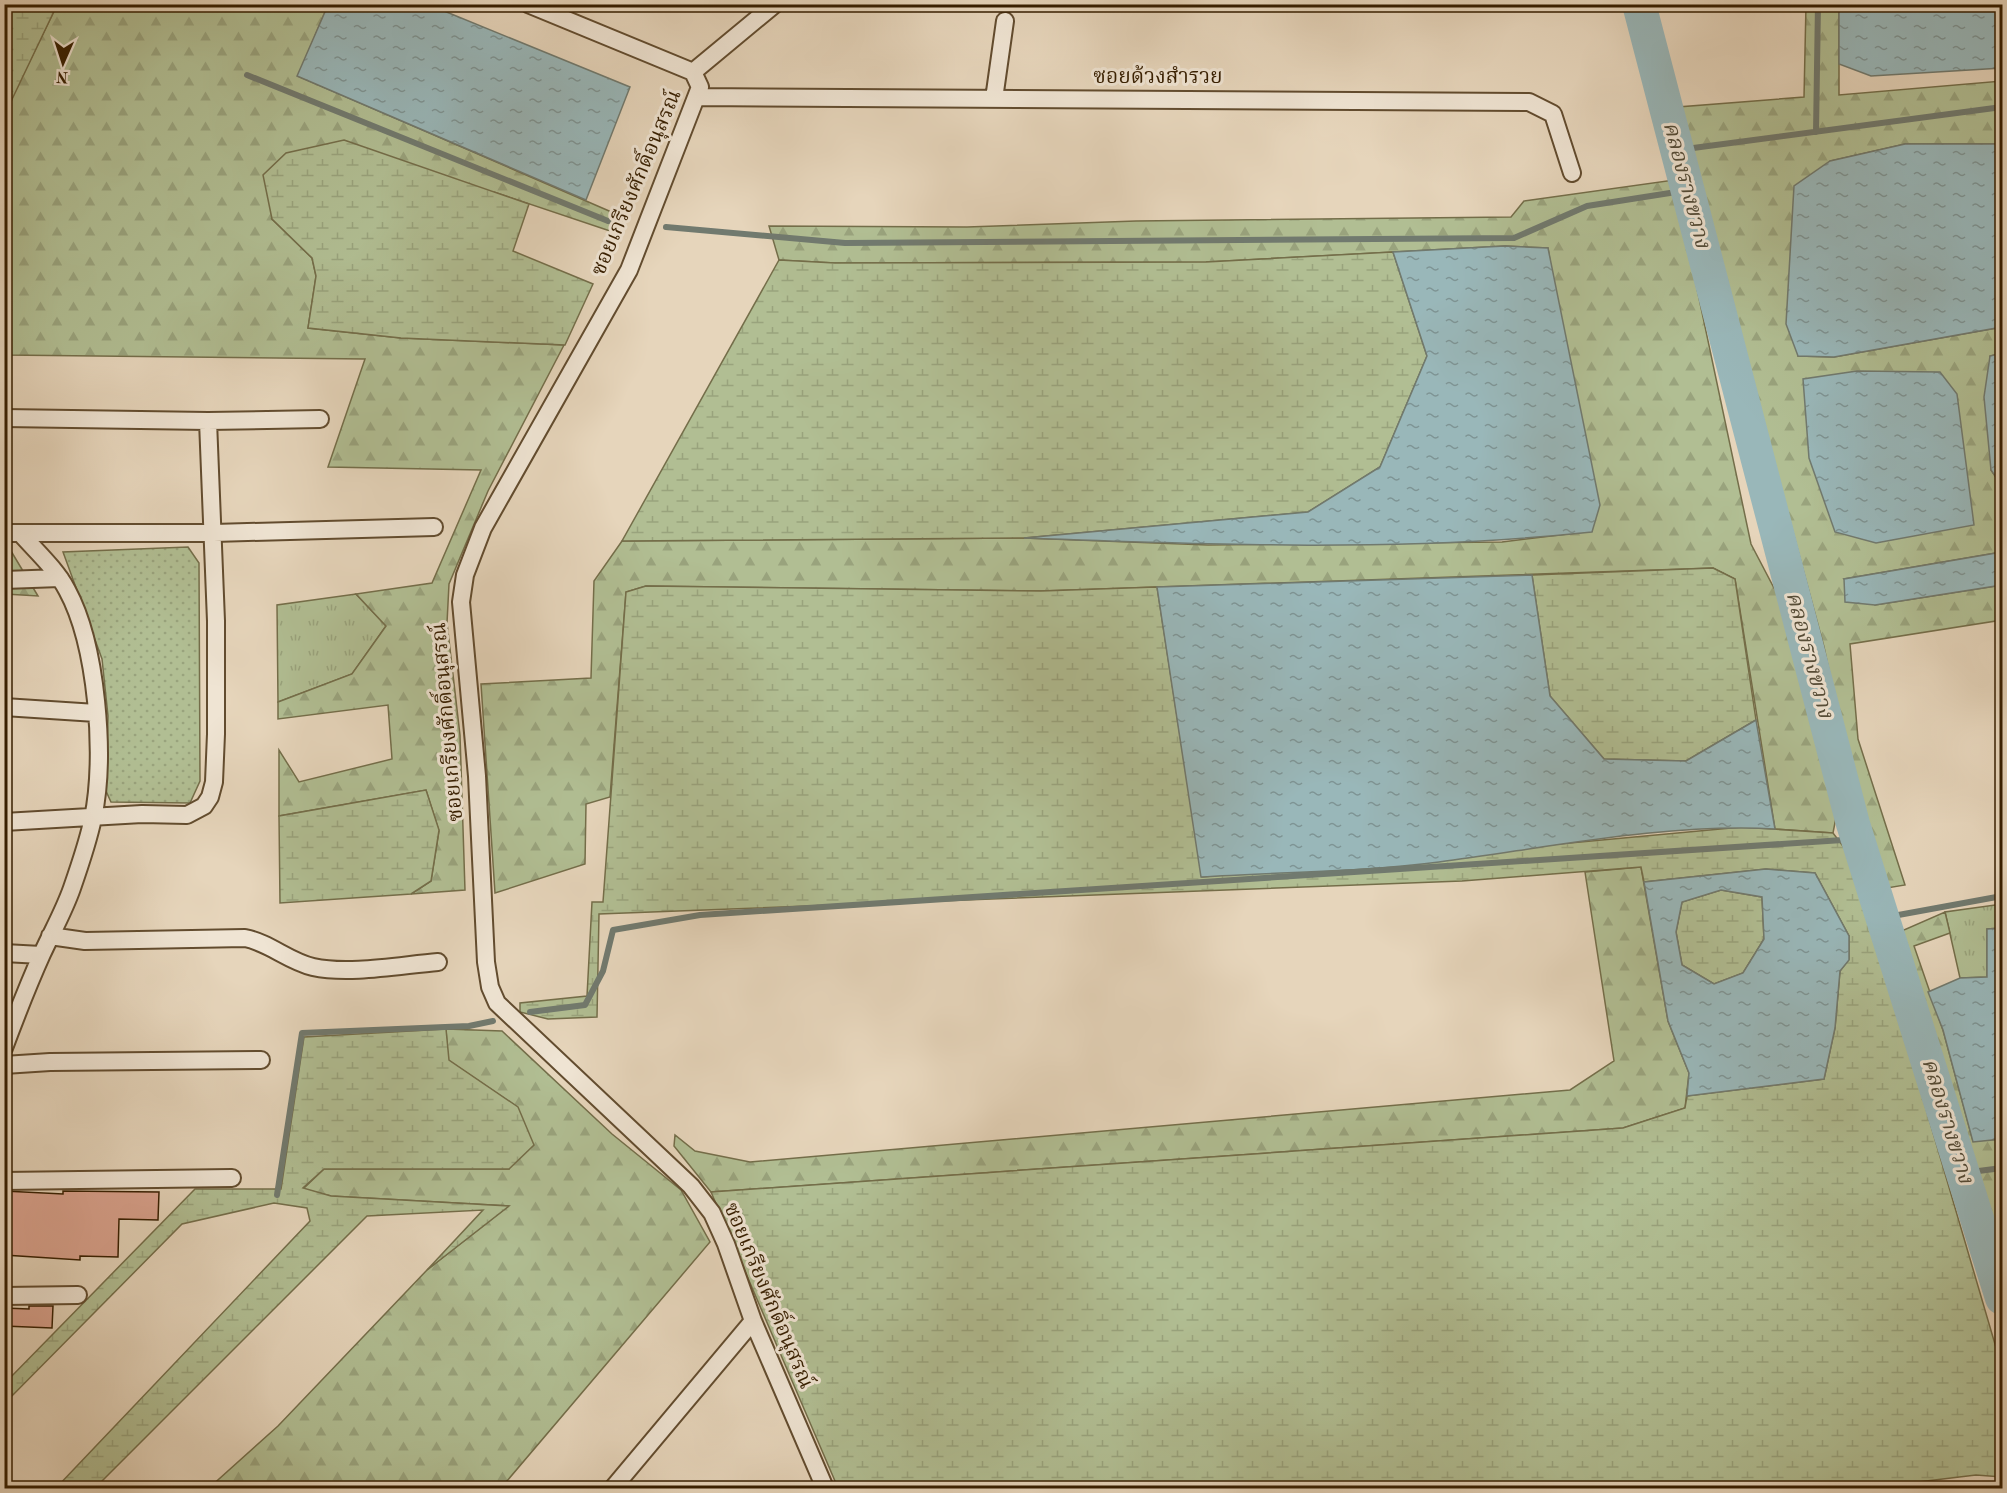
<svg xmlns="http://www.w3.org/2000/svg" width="2007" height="1493" font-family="'Old Standard TT','Noto Serif Thai',serif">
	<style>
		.grass { fill: url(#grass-tufts); stroke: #746e4a; stroke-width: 1.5 }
		.forest { fill: url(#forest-firs); stroke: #746e4a; stroke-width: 1.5 }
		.wetland { fill: url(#wetland-marsh); stroke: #746e4a; stroke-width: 1.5 }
		.park { fill: url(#park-dots); stroke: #746e4a; stroke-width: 1.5 }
		.water { fill: url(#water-ripples); stroke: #717a6f; stroke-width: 1.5; fill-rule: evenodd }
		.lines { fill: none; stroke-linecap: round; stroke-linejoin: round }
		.stream { stroke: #717a6f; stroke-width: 6 }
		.river { stroke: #99b7b9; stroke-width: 34 }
		.building { fill: #dba38f; stroke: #361e00; stroke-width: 1.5 }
		.minor-casing { stroke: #624c2f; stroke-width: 20 }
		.minor { stroke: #efe4d3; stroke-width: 16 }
		.labels { text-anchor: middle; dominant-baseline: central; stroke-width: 6; stroke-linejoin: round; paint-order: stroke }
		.street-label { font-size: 21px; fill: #361e00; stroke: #efe4d3 }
		.water-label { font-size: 22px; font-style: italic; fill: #544c38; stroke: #efe4d3 }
	</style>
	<defs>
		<pattern id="grass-tufts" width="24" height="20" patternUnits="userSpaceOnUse" patternTransform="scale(1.5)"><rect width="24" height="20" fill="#b1be93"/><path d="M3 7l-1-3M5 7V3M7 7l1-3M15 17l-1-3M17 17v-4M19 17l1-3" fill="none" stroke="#99a37d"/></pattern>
		<pattern id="forest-firs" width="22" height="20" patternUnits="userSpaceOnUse" patternTransform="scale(1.5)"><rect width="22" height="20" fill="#b1be93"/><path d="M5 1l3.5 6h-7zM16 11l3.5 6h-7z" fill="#99a37d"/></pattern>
		<pattern id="wetland-marsh" width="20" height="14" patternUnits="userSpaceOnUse" patternTransform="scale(1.5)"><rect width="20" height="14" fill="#b1be93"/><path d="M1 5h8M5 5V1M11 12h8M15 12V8" fill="none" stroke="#99a37d"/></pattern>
		<pattern id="park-dots" width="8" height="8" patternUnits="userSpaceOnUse" patternTransform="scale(1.5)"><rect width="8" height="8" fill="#b1be93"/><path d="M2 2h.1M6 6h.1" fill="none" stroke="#99a37d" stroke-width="1.8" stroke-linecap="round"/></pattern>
		<pattern id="water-ripples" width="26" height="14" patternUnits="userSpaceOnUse" patternTransform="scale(1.5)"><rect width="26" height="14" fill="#99b7b9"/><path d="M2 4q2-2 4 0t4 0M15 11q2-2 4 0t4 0" fill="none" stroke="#7e9494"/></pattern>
	</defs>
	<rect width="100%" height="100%" fill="#e6d5bb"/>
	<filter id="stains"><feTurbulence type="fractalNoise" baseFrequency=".00333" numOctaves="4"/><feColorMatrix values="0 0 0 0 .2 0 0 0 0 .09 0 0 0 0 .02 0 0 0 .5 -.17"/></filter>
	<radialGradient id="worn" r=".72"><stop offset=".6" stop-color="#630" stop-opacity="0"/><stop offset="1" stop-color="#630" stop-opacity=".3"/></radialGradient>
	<path class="grass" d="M356,594L386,626L352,674L278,702L277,605Z
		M2002,904V928L1987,929V977L1960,978L1945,912Z"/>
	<path class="forest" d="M57,5H328L298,76L623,217L619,234L494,192L272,219L312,258L316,276L308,328L401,338L564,345L488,491L449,584L447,623L460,735L465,890L411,894L431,881L439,831L426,790L279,816V750L299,782L392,759L388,705L278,719V702L352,674L386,626L356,594L432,583L481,470L328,467L365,359L5,355L4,114Z
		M1806,5H1839V95L2002,81V150L1997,144H1905L1830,161L1798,356L1834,357L2002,327V353L1990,356L1991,470L2002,486V552L1844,579L1875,605L2002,585V620L1850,644L1858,739L1905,885L1887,888L1854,787L1824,647L1678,107L1804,97Z
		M1674,180L1751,544L1774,588L1786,597L1838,807L1833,833L1775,829L1735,579L1713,568L1041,591L646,586L626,592L610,797L586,804L585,864L495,893L481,684L591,678L594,581L622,541L1024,538L1208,545L1502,542L1592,531L1548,248L1505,246L1206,262L835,263L779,260L769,226L967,227L1136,221L1511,217L1524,201Z
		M5,541L38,596L5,594Z
		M1641,867L1668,1021L1689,1073L1685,1108L1623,1128L711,1192L674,1146L675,1135L695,1151L750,1162L1570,1090L1614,1061L1585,872Z
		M1945,912L1950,933L1914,946L1943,1030L1973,1141L2002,1139V1270L1896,946L1897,933Z
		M446,1029L502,1031L612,1134L681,1190L710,1242L501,1488H209L278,1426L427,1270L508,1206L331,1196L303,1189L324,1169H509L517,1107L448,1060Z"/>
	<path class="wetland" d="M4,5H57L5,114H4Z
		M344,140L529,204L513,251L593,284L565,345L401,338L308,328L316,276L312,258L272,219L263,175L286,153Z
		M1393,252L1427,356L1380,467L1308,512L1024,538L622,541L779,260L835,263L1206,262Z
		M1713,568L1735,579L1756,720L1686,761L1604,759L1550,696L1532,575Z
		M646,586L1041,591L1157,587L1202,877L1742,827L1833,833L1858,866L1866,904L2002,1368V1477L1976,1475L1868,1488H838L711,1192L1623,1128L1685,1108L1687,1096L1824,1079L1835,1028L1840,971L1849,959V936L1815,873L1766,869L1644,882L1641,867L1462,881L599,914L597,1017L548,1019L520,1012V1003L587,996L592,902H603L626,592Z
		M426,790L439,830L431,881L411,894L280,903L279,816Z
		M1721,890L1762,897L1764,939L1743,973L1714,984L1682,965L1676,932L1682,902Z
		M446,1029L449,1060L518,1107L534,1145L509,1169H324L303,1188L331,1196L509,1206L427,1270L483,1210L367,1216L95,1488H56L310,1221L307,1208L274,1203L182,1224L5,1403V1383L195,1189H281L304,1037Z"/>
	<path class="park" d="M188,547L199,563L200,781L190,803L111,802L106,791L108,716L102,659L63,552Z"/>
	<path class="water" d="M427,4L630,87L586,200L297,76L328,5Z
		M1839,5H2002V68L1871,76L1839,64Z
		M1905,144H1997L2002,150V327L1834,357L1798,356L1786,324L1794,186L1830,161Z
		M1505,246L1548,248L1600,505L1592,532C1404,552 1213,545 1024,538L1308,512L1380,467L1427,356L1393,252Z
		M2002,353V486L1991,470L1984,397L1990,356Z
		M1857,371L1940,372L1957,394L1974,525L1876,543L1835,532L1809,458L1803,379Z
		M2002,552V585L1875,605L1845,602L1844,579Z
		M1532,575L1550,696L1604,759L1686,761L1756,720L1775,829C1666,823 1546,848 1439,862C1362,872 1279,872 1201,877L1157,587Z
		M1766,869L1815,873L1849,936V960L1840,971L1835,1028L1824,1079L1687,1096L1689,1073L1668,1021L1644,882ZM1721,890L1762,897L1764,939L1743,973L1714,984L1682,965L1676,932L1682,902Z
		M2002,928V1139L1973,1142L1943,1030L1928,992L1960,978L1987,977V929Z"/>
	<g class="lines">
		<path class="stream" d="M247,75L608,221L617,222
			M1816,132L1818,4
			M1678,150L2002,107
			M666,227L845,243L1514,238L1587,206L1689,190
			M1882,918L2002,896
			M530,1012L585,1005L603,971L613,930L700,915L1858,839
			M1963,1173L2002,1168
			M277,1195L302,1033L469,1026L493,1021"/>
		<path class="river" d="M1639,4L1853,824L2002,1298"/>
	</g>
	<path class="building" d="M4,1191L63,1194V1191L159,1192L158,1220L119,1219L118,1257L80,1256V1260L4,1255Z
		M29,1306H53L52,1328L4,1326V1308L29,1309Z"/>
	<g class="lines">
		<g class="minor-casing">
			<path id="minor" d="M528,4L693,72L700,87L629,270L483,528L465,575L461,602L477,776L486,962L490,987L497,1003L691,1186L712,1213L726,1244L753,1321L825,1488
				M693,72L775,4
				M698,97L1529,102L1553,114L1572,173
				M994,99L1005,21
				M4,418L208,421L320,419
				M4,533H214L434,527
				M4,580L60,578
				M4,707L96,713
				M4,822L142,814L187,815L204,806L210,797L214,782L216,734V621L208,421
				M50,936L85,941L245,938C270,943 288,961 313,967C349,975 401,965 438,962
				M4,953L41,955
				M4,1048C16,1016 28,985 42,954C52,932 64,911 72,888C80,865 88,842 93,818C106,757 97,645 67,590C56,569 36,551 21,534
				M4,1065L50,1062L261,1060
				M4,1181L232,1178
				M4,1296L78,1295
				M613,1488L753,1321"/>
		</g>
		<use href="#minor" class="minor"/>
	</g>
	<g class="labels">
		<g class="street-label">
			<text x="1158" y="77">ซอยด้วงสำรวย</text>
			<text transform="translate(637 183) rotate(-67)">ซอยเกรียงศักดิ์อนุสรณ์</text>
			<text transform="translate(448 722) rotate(-95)">ซอยเกรียงศักดิ์อนุสรณ์</text>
			<text transform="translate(768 1296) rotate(67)">ซอยเกรียงศักดิ์อนุสรณ์</text>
		</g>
		<g class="water-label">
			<text transform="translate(1686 185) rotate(75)">คลองรางขวาง</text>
			<text transform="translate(1809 655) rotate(75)">คลองรางขวาง</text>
			<text transform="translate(1947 1121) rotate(73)">คลองรางขวาง</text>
		</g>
	</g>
	<rect width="2007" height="1493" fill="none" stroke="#e6d5bb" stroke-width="24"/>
	<rect x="6" y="6" width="1995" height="1481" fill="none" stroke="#361e00" stroke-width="3"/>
	<rect x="12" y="12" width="1983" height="1469" fill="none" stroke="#361e00" stroke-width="1.5"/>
	<g transform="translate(63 63) rotate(183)" stroke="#efe4d3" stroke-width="4.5" paint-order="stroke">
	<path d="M0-4.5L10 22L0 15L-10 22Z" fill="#361e00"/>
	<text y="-9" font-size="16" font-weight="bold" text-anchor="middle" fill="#361e00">N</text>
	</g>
	<rect width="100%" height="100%" filter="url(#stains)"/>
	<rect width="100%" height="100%" fill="url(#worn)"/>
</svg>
